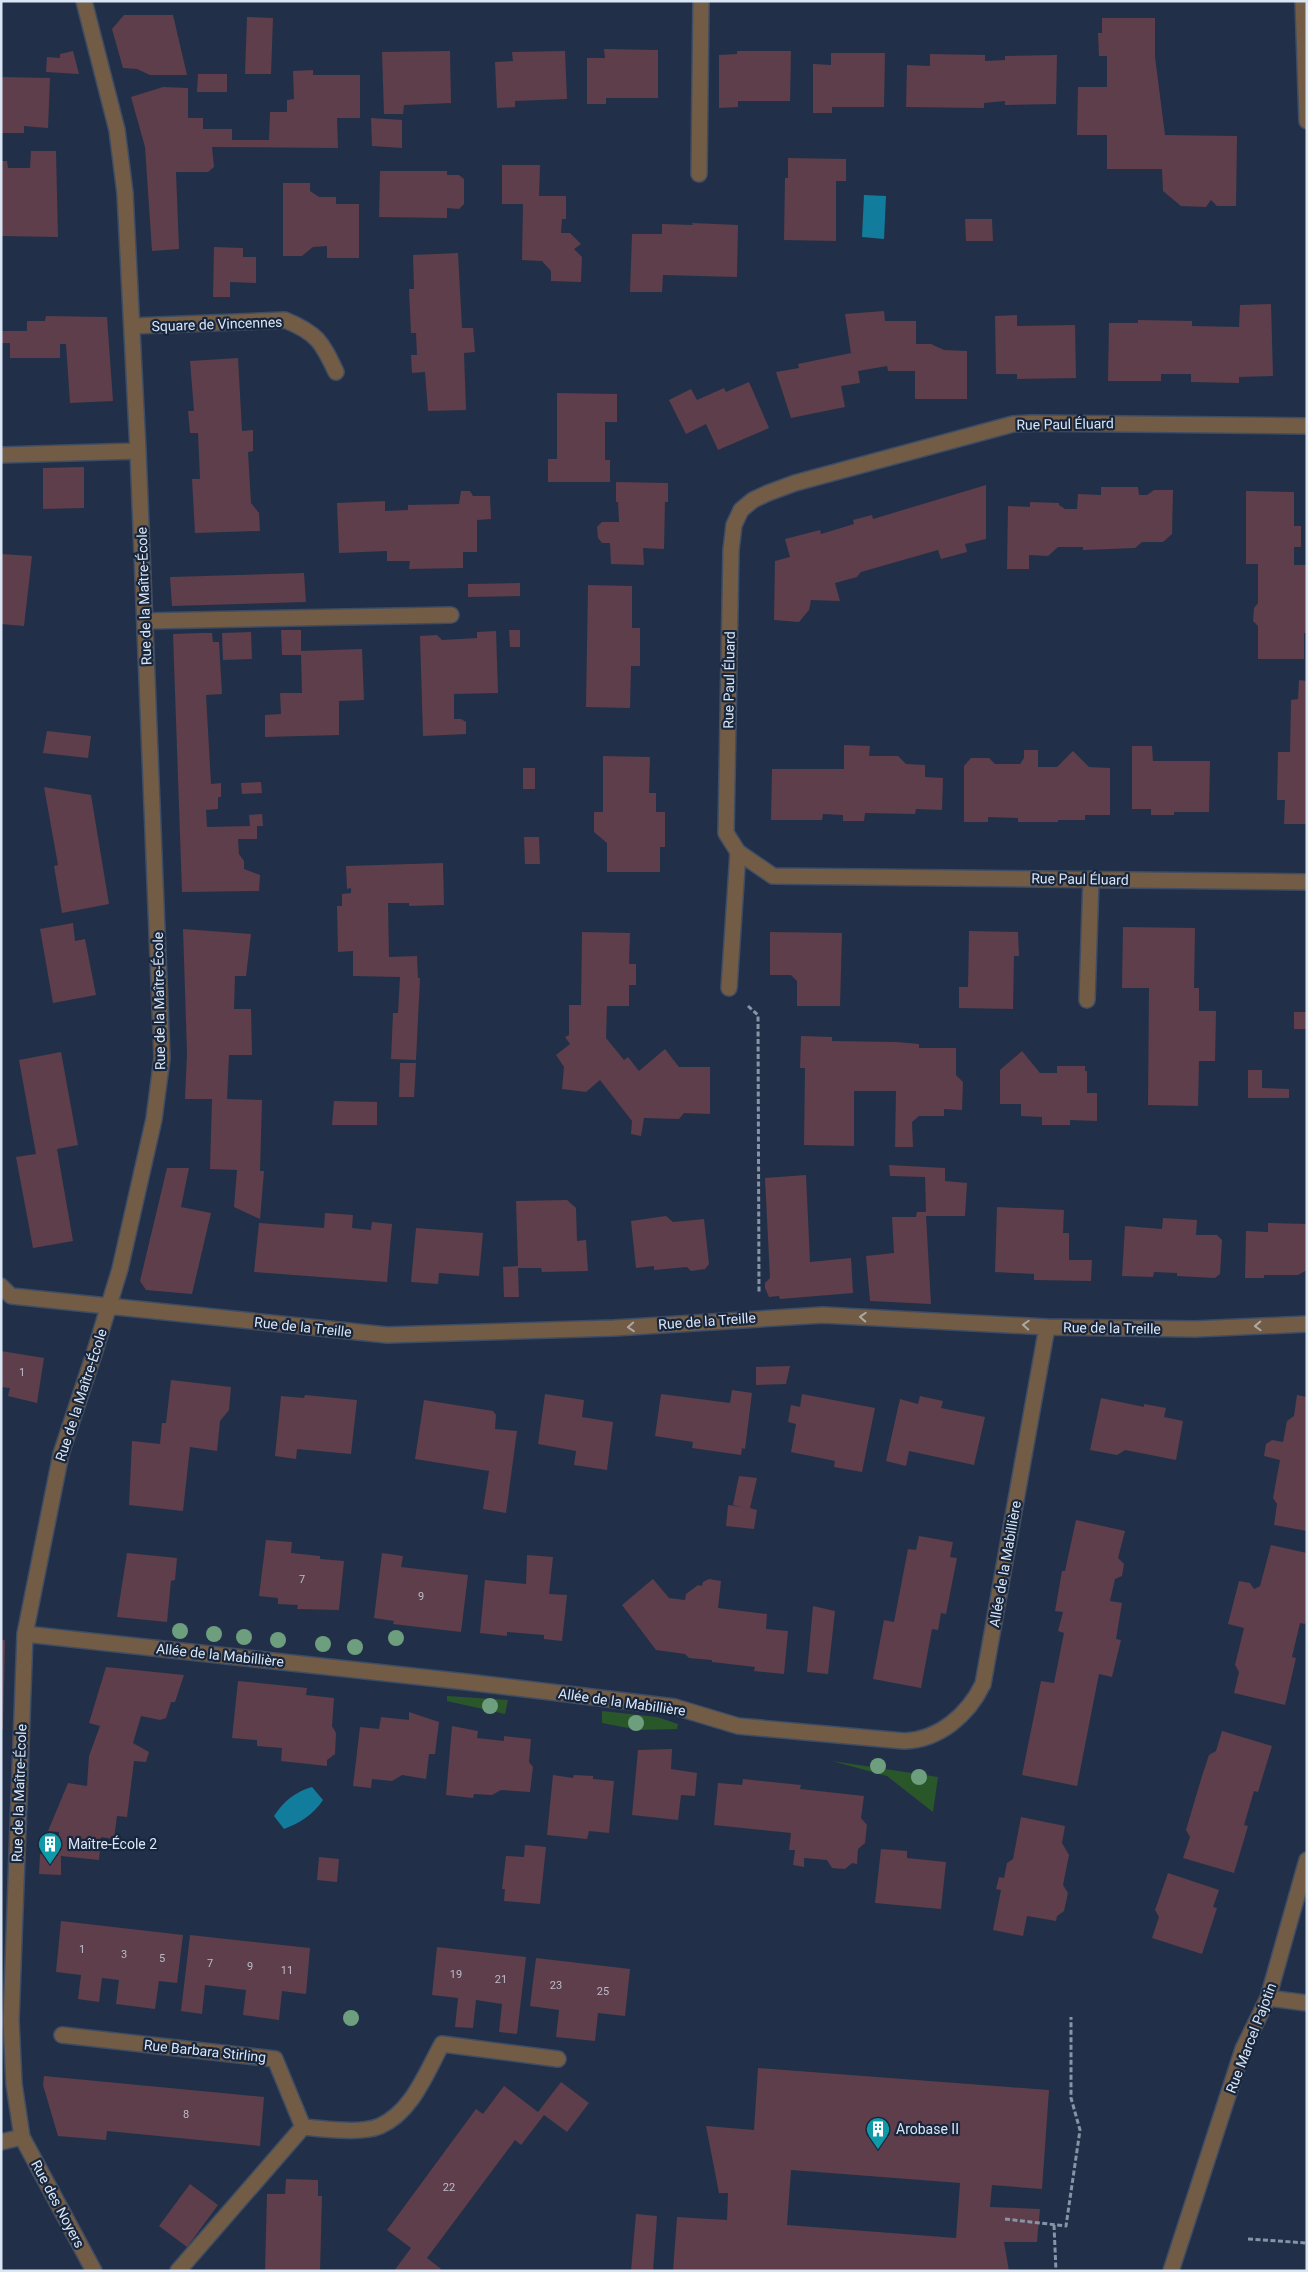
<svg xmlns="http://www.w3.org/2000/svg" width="1308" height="2272" font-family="Roboto,sans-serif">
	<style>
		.green { fill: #2a572a }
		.water { fill: #127c9d }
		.building { fill: #5d3e4a; fill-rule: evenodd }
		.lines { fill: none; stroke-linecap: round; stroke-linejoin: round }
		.minor-casing { stroke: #3f4d64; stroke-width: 18 }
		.path { stroke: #8793a6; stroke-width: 3; stroke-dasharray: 5 2.5; stroke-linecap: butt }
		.minor { stroke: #725c45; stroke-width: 15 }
		.tree { fill: #6d9e7d }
		.oneway { stroke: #aca8a6 }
		.labels { text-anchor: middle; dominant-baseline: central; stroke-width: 4.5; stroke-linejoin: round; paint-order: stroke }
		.number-label { font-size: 11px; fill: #bcbcca }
		.street-label { font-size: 14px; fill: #dbe6f5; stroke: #17263d }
		.poi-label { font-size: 14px; fill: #dbe6f5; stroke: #17263d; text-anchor: start }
	</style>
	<rect width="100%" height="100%" fill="#213048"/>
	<path class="green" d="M447,1696L508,1700L505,1714L447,1701Z
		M602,1711L657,1717L678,1724L677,1729L639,1730L602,1723Z
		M832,1761L938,1777L933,1812L887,1776Z"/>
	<path class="water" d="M864,195L886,196L884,239L862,237Z
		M312,1787L323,1800C314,1814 300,1823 284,1829L274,1816C284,1801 295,1792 312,1787Z"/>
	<path class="building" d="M124,15H173L187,75H150L137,69L123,68L112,29Z
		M247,17L273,18L271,74H245Z
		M1102,18H1155V57L1165,135L1237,136L1236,206H1217L1211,200L1206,207L1181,206L1163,191L1162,169H1107V135H1077L1078,87H1107V56H1099L1098,33H1102Z
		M604,49L658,50V98H606V104H587V58H605Z
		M73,51L79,74L46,72L47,57L60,58V54Z
		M450,51L451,103L404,105L403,114H384L382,52Z
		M565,51L567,99L515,101V107L497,108L495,62L513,61L512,52Z
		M737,51H791L790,101H738V107L719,108V55L737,54Z
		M831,53H885L884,107H832V113H813V64L831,65Z
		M930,54L985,55V61L1005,60V56L1057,55L1056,104L1005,105V101L984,103V108L906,107L907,65L930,66Z
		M313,70V75H360V118H337L338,148L212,147L214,167L208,172H176L179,249L152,251L145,147L131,97L163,87L188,88V118H203V129H232V140H269L270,112H287V100L294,99L293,71Z
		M198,74H227V92H197Z
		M1,77L50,78L48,128L24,126V133H1Z
		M371,118L402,120V148L372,146Z
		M31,151H56L58,237L1,236V161H7L8,168H30Z
		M788,158L846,159V181H836V241L784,240L785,178H788Z
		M502,165H540L539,196H566V219H562L561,233H570L581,244L574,249L582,257L581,282L551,281V271L542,261L522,260L523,204H502Z
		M380,171H447V175H459L464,179V204L459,209L447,208V218L379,217Z
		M283,183H310V191L319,197H336V204H359V258H327V246L313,247L302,256H283Z
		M965,219H992L993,241H966Z
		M692,223L738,225L737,277L663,275L662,292H630L632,234H662V224L693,225Z
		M214,247L243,248V257H256V283L230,282V297H213Z
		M458,253L462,328H473L475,352L464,353L466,410L428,411L425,372L412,373L411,355H417L416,333H411L409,289H414L413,255Z
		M1271,304L1273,376L1239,377V383L1191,382V374H1161V381H1108L1109,323H1138V320L1192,321V326L1239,327L1240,305Z
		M884,311L885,321H916V344H931L944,350L967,351V399H915V371H888L887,366L858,371L860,383L841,386L845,407L791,418L776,372L799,368L798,364L851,353L845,314Z
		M1017,315V326L1075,325L1076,378L1017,379V374H996L995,316Z
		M46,316L107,317L113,401L70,403L66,344H60V358H10V343H1V331H27V321H45Z
		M238,358L242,431L253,430V451L248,452L251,503L259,513L260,531L195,533L192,479H200L198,433H190L188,411H194L190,361Z
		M749,382L769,428L718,450L706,424L686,434L669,400L691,389L697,400L724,388L726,392Z
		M557,393L617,394V422H605V460H610V482H548V459H557Z
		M84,467V508L43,509V468Z
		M616,482L668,483V502H665L664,549L643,548L644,565L611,564L610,543H602L598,538L597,527L602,522H619L618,502H616Z
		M986,485V539L965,544L967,552L941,559L938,550L861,572L857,577L835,583L840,601L811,600L809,610L799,622L774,620L775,561L790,557L785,539L820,530L821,534L854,524L853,520L872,515L873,519Z
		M1101,487H1138L1139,495H1147L1154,490H1173L1172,534L1163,542H1142L1135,548L1083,550V547H1058L1048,556L1029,555V569H1007L1008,506L1030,507V502L1059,503V505L1065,509H1077L1078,494L1101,495Z
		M461,491H470L473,496H490L491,519L477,520V552H463V568L409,569L410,561H387V551L339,553L337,503L385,501V511L408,510V505L459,504Z
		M1246,491L1294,492V526H1301V547H1294V565H1307V633H1304V659H1258V626L1253,621L1254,608L1258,603V564H1246Z
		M1,554L32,556L24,626L1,624Z
		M304,573L306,602L172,606L170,577Z
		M520,583V596L468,597V584Z
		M588,585L632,586V628H640V666H631L630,708L586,707Z
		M281,630H301V651L362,649L364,700L339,701V735L265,737V715L281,714L280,693H302L301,655H282Z
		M509,630H520V647H510Z
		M496,631L498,693L454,694V719H461L466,722V734L423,736L420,636L437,635L442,640L477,638V632Z
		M251,632L252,659L223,660L222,633Z
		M201,633H212L213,642H219L222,694L206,695L211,784L221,783V797H218V809L206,810L207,827L250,826L249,815L262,814L263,826H257V839H238L239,854L244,861V869L260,875L259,891L182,892L173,634Z
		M1299,680L1307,681V824H1284L1285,800H1277L1278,752H1290L1291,700L1298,699Z
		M47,731L91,736L88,758L43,753Z
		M844,745L870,746L869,756H898L906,764L925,765V777L943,778L942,810L916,809L915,814L865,813L864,821H843V815L823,814L822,820H771L772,769H844Z
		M1132,746H1152L1153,761H1210L1209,812H1174V815H1151V809H1132Z
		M1024,750H1038V767H1057L1073,751L1089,767L1110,768V815H1085V820H1058V822H1018V818L988,817V822H964V766L971,758H989L995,764H1020L1024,758Z
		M603,756L650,757L649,793H656V812H665V847H660V872H607V843L594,832V812H603Z
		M523,768H535V789H523Z
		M261,782L262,793L242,794L241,783Z
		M44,787L91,795L109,904L62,913L54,866L58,865Z
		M524,837H539L540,864H525Z
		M443,863L444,905L409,906V903H388L389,957L417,956L418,978H420L416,1060L391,1059L393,1013H398L400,977L353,976V951L338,952L337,906H342V894L351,893V888L347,889L346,866Z
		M73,923L75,941L85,939L96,995L53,1003L40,929Z
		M1123,927L1195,928L1194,988H1199V1011H1216L1215,1061H1199L1198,1106L1148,1105L1149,988H1122Z
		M183,929L251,934L246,976H235L234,1009H251L252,1055H229L227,1099L262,1100L260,1171H264L260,1219L234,1207L237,1170L210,1169L212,1099H185L187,1053Z
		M969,931L1018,932L1019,956H1014L1013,1009L959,1008V987H968Z
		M582,932L630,933L629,964H636V985H629V1006H607L606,1038L624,1060L628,1057L639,1071L665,1049L679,1067H710V1114L684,1113L679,1119L644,1118L641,1136L631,1134L632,1121L600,1080L586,1092L562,1089L564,1067L556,1055L570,1044L565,1037L569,1035V1005H581Z
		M770,932L842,933L840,1006H797V981L791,975H770Z
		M1294,1012H1307V1029H1294Z
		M801,1036L832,1037V1041L896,1042L919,1044V1048H956V1075L963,1082L962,1110L944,1109V1116H919L912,1122L913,1147H895L896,1091H854V1146L804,1145L805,1068H800Z
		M1022,1051L1040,1073H1057V1066H1085V1071H1087V1093H1097V1121L1070,1120V1125H1042V1117L1021,1116V1104H1000V1070Z
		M61,1052L78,1145L57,1149L73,1241L33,1248L16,1157L36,1154L19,1060Z
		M400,1063H416L414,1097H399Z
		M1248,1070H1262V1088L1289,1089V1098H1248Z
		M334,1101L377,1102V1125H332Z
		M889,1165L945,1168V1181L967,1183L965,1216H926L931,1304L870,1301L866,1256L894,1253L892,1217H916L917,1212H926L925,1177L890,1176Z
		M167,1168H189L181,1207L211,1213L192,1294L146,1290L140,1281Z
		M806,1175L810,1262L851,1258L853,1293L780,1299L779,1296L769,1297L765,1288V1283L770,1278L765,1178Z
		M567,1200L576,1208L577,1241L586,1240L588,1271L542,1272L541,1268H518L519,1297H504L503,1267L518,1266L516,1201Z
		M997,1207L1064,1210L1063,1233H1069V1260H1092L1091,1281L1034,1280V1274L995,1272Z
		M325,1213L353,1215L352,1228L371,1230L372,1222L392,1224L387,1282L254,1272L259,1223L324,1228Z
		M666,1216L673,1222L704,1219L709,1264L705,1269L691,1271L687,1267L654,1270V1266L636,1268L631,1221Z
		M1163,1218L1197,1220L1196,1235H1217L1222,1240L1220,1274L1215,1278L1177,1276V1273L1154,1272L1153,1277L1122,1276L1125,1226L1162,1229Z
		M1268,1223L1307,1224V1270L1298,1275H1264V1278H1245L1246,1231L1268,1232Z
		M416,1228L483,1233L479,1276L439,1273L438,1284L411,1282Z
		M1,1351L44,1358L37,1403L8,1396L10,1388L1,1387Z
		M790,1366L786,1384L756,1385V1367Z
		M171,1380L231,1387L229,1410L220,1421L217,1451L190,1447L183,1511L129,1505L132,1441L160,1444L162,1423H166Z
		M732,1390L752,1393L745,1449L742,1448L741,1455L692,1448L693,1442L655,1436L661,1394L730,1403Z
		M545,1394L584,1400L582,1417L613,1422L607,1470L574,1465L576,1451L538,1444Z
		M802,1394L875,1408L862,1472L834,1467L835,1461L791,1452L796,1424L788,1422L791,1405L800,1407Z
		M305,1395L357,1400L351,1454L297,1449L296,1459L275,1456L281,1396L304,1398Z
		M1297,1395L1307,1397V1531L1274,1525L1277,1504L1273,1498L1280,1460L1264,1456L1266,1444L1272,1440L1283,1442L1287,1421L1294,1416Z
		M920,1396L943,1401L941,1408L985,1417L974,1465L909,1451L906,1466L886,1461L900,1399L918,1404Z
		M1101,1398L1144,1407V1404L1166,1408L1164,1417L1183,1421L1176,1460L1125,1450L1117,1455L1090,1450Z
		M424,1400L493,1411L496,1415L495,1429L517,1431L506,1513L483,1509L489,1471L415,1459Z
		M739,1476L757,1478L750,1508L757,1510L754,1529L726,1526L728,1505L743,1507L733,1505Z
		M1076,1520L1125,1531L1118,1558L1124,1564L1122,1576L1115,1579L1110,1601L1122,1603L1116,1639L1121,1640L1112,1677L1099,1674L1077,1786L1022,1775L1041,1681L1054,1683L1064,1633L1058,1631L1063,1612L1055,1611L1062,1571H1065Z
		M919,1536L953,1542L950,1557L957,1558L946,1614L941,1613L938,1630L932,1629L921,1688L873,1679L884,1620L894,1622L908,1549L916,1550Z
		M266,1540L292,1542L291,1553L320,1556V1559L344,1561L339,1610L297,1609L298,1605L278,1604V1598L259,1596Z
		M1271,1545L1307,1553V1616L1305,1624L1300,1623L1292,1657L1296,1658L1285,1705L1234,1693L1239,1672L1235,1665L1244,1628L1228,1624L1239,1581L1250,1583L1254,1589L1260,1586Z
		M127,1553L177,1558L175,1580L171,1581L167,1622L117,1617Z
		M382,1553L403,1556L401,1567L468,1575L461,1632L393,1624L394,1621L374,1618Z
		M527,1555L553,1557L549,1594L567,1595L562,1641L544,1639V1635L507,1632V1636L480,1633L485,1580L526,1584Z
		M653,1579L669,1598L685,1600L686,1594L698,1585L702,1586L703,1582L709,1579L721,1581L718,1608L767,1614L766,1629L788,1631L784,1674L754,1671L755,1667L712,1662V1660L689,1658L685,1654L656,1650L622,1605Z
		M813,1606L835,1611L828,1674L807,1672Z
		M1,1640H5L3,1729H1Z
		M106,1667L184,1675L175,1702H171L166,1718L160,1720L141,1716L133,1743L149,1752L146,1762L134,1761L127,1817L117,1816L114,1839L101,1837L99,1860L61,1856V1875L39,1874L40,1854L58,1856L59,1832L48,1831L68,1783L87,1786L89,1756L100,1726L89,1723Z
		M238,1681L307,1688L306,1695L334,1698L332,1726L336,1733L335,1754L327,1760V1766L281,1761L282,1748L257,1746V1740L232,1738Z
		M409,1712L439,1722L435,1754H429L426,1779L402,1775L392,1781L372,1779L371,1788L353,1786L360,1727L379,1729L381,1717L409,1720Z
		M452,1726L478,1731L477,1738L504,1741V1736L531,1739L529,1762L533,1767L530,1792L501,1790L492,1795L474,1794L473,1798L446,1795Z
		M1222,1731L1272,1746L1258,1792L1254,1791L1244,1825L1248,1826L1234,1873L1183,1858L1190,1837L1186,1830L1202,1776L1209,1755L1216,1751Z
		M672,1749L671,1769L697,1773L695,1796L681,1795L678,1820L632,1815L638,1750Z
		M553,1775L573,1778L574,1775L593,1776V1779L614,1781L609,1833L589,1831L587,1839L547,1835Z
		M743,1779L801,1785L800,1789L864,1796L861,1818L867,1825L865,1843L858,1849L857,1864L852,1863L845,1869L832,1868L827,1860L804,1858V1867L793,1865L795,1850H789L791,1833L714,1825L718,1783L742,1785Z
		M1021,1817L1065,1826L1062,1843L1069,1855L1063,1885L1068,1893L1064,1911L1057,1916L1056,1921L1027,1916L1023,1936L993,1930L1001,1890L996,1889L999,1877L1004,1878L1007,1863L1013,1859Z
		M525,1845L546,1847L540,1904L504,1901L505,1889H502L506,1856L524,1857Z
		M881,1849L907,1851V1858L946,1862L941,1909L875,1903Z
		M319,1857L339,1859L337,1882L317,1880Z
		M1168,1873L1219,1890L1213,1907L1217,1908L1202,1954L1152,1938L1159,1917L1155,1910Z
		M61,1921L183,1935L177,1983L159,1981L155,2009L116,2004L119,1980L102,1978L99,2002L78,1999L81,1975L56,1972Z
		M190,1935L310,1948L306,1994L282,1991L279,2020L243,2015L246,1990L205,1985L202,2014L181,2011Z
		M437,1947L526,1957L517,2034L499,2032L502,2004L476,2000L473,2028L455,2027L458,1998L432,1995Z
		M536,1958L630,1969L625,2016L598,2013L595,2041L556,2037L559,2010L530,2006Z
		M758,2068L1049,2090L1042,2189L992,2185L990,2207L1040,2209L1037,2242H1004L1009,2271H673L677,2217L727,2220L728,2193H719L706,2126L754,2130ZM791,2170L960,2183L956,2238L787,2225Z
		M44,2076L264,2097L260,2146L107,2131L106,2140L58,2136L43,2085Z
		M561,2082L589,2103L567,2132L544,2115L521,2145L515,2140L427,2258L441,2269L440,2271H394L411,2248L387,2230L476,2109L483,2114L504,2086L538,2112Z
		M286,2179L318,2180V2196H322L320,2271H265L267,2194H285Z
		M190,2184L218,2205L187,2247L159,2226Z
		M636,2214L657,2216L653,2271H631Z"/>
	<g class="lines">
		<g class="minor-casing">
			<path id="minor" d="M84,1L117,130L125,193L138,451L162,1058L154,1119L120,1269L95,1351L61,1454L25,1634L11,2021L14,2084L22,2137L94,2271
				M1303,1L1307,121
				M699,174L701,1
				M132,326L285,320C317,333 322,342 336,372
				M1307,426L1032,423L1013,424L795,483L768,493L753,500L741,510L734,525L731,550L726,833L738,852L773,876L1307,882
				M1,455L138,451
				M145,621L451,615
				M729,988L738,852
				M1087,1000L1091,879
				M1,1286L11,1296L387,1335L614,1328L823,1315L1047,1327L1195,1329L1307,1324
				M25,1634L467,1682L675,1707L738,1726L904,1741C939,1740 968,1715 983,1684L1047,1327
				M1268,1998L1307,2003
				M62,2035L275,2059L303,2127L178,2271
				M303,2127C323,2129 362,2134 380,2126C412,2112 426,2073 442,2044L558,2059
				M1,2142L22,2137
				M1171,2271L1243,2049L1268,1998L1307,1860"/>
		</g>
		<path class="path" d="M748,1006L758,1015L759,1293
			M1005,2219L1066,2226L1080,2130L1071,2098V2017
			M1054,2225L1056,2271
			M1248,2239L1307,2243"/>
		<use href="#minor" class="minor"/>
	</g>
	<g class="tree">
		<circle cx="180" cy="1631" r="8"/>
		<circle cx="214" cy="1634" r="8"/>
		<circle cx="244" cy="1637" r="8"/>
		<circle cx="396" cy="1638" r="8"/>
		<circle cx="278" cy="1640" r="8"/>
		<circle cx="323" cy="1644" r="8"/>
		<circle cx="355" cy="1647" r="8"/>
		<circle cx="490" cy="1706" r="8"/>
		<circle cx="636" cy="1723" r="8"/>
		<circle cx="878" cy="1766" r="8"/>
		<circle cx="919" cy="1777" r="8"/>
		<circle cx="351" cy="2018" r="8"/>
	</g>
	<defs><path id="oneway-chevron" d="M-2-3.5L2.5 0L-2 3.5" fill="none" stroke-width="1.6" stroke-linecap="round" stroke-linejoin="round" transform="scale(1.25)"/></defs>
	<g class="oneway">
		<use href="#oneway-chevron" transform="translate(863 1317) rotate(-177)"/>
		<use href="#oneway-chevron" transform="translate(1026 1325) rotate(-177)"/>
		<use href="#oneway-chevron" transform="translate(1258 1326) rotate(178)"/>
		<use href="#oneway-chevron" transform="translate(631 1327) rotate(176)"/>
	</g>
	<defs>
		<g id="building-pin" transform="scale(1.25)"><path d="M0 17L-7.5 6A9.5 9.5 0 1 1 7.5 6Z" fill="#0f9aa8" stroke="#17263d"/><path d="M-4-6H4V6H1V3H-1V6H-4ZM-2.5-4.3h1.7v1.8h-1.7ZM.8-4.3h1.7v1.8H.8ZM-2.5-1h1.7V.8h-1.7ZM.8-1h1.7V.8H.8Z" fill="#fff"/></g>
	</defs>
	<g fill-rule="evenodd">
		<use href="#building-pin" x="50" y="1844"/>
		<use href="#building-pin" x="878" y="2129"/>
	</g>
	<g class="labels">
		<g class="number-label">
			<text x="22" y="1372">1</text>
			<text x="302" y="1579">7</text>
			<text x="421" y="1596">9</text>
			<text x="82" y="1949">1</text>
			<text x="124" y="1954">3</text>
			<text x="162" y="1958">5</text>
			<text x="210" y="1963">7</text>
			<text x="250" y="1966">9</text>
			<text x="287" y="1970">11</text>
			<text x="456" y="1974">19</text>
			<text x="501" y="1979">21</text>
			<text x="556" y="1985">23</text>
			<text x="603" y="1991">25</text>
			<text x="186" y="2114">8</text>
			<text x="449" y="2187">22</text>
		</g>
		<g class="street-label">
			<text transform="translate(217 324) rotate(-2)">Square de Vincennes</text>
			<text transform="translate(1065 424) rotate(-1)">Rue Paul Éluard</text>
			<text transform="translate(144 596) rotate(-92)">Rue de la Maître-École</text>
			<text transform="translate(729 680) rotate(-89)">Rue Paul Éluard</text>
			<text transform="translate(1080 879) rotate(1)">Rue Paul Éluard</text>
			<text transform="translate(159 1001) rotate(-91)">Rue de la Maître-École</text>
			<text transform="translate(707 1321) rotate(-4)">Rue de la Treille</text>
			<text transform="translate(303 1327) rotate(6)">Rue de la Treille</text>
			<text transform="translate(1112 1328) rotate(1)">Rue de la Treille</text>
			<text transform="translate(81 1395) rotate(-72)">Rue de la Maître-École</text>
			<text transform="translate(1005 1564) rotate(-80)">Allée de la Mabillière</text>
			<text transform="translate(220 1655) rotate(6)">Allée de la Mabillière</text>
			<text transform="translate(622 1702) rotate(8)">Allée de la Mabillière</text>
			<text transform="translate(19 1793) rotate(-88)">Rue de la Maître-École</text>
			<text transform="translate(1251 2038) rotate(-69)">Rue Marcel Pajotin</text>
			<text transform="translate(205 2051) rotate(6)">Rue Barbara Stirling</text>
			<text transform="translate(58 2204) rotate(62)">Rue des Noyers</text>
		</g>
		<g class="poi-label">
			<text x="68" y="1844">Maître-École 2</text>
			<text x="896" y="2129">Arobase II</text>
		</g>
	</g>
	<rect width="1308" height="2272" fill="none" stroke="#dbe6f5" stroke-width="5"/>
</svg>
